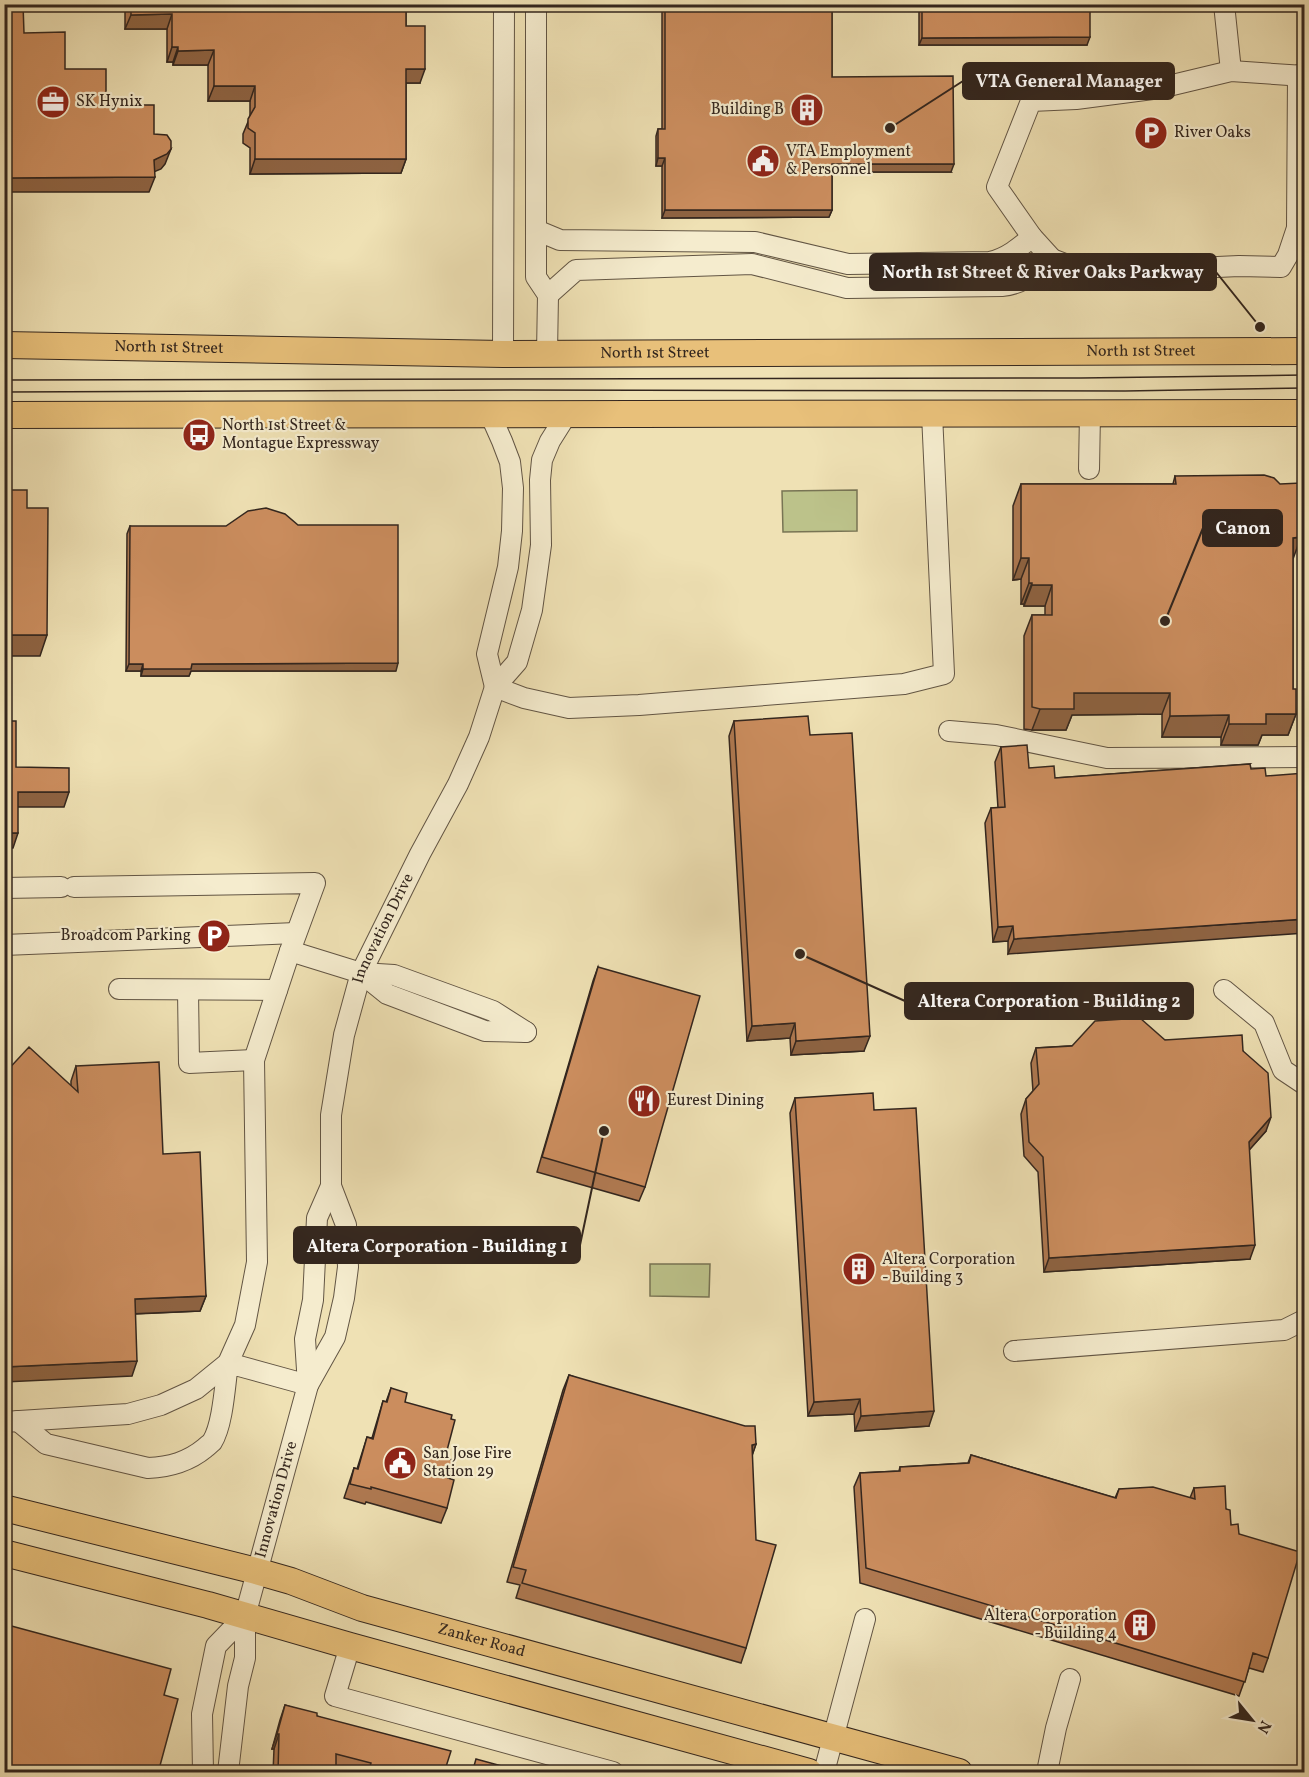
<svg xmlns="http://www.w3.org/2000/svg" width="1309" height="1777" font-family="Vollkorn,serif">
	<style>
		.green { fill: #bcc28a; stroke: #787454; stroke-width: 1.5 }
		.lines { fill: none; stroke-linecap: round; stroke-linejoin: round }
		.minor-casing { stroke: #625544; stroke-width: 22 }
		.major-casing { stroke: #33261e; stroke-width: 28 }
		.minor { stroke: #f5ecce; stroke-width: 20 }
		.major { stroke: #e8c07a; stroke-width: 26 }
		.tram { stroke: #33261e; stroke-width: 1.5 }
		.wall { fill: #af7951; stroke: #33261e; stroke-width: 1.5 }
		.shaded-wall { fill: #8e6342; stroke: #33261e; stroke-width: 1.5 }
		.building { fill: #cb8d5e; stroke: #33261e; stroke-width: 1.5 }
		.labels { text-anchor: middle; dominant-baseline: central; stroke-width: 4.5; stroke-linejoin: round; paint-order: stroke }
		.poi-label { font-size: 16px; fill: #33261e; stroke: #f5ecce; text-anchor: start }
		.street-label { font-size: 16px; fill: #33261e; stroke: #f5ecce }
		.leader { fill: none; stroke: #33261e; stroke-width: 2 }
		.callout-dot { fill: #33261e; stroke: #f5ecce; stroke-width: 2 }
		.callout { fill: #33261e; stroke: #33261e; stroke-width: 2 }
		.callout-label { font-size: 18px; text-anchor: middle; font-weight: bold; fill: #fff }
	</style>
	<rect width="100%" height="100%" fill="#efe1b4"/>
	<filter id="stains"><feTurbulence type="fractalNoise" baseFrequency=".00333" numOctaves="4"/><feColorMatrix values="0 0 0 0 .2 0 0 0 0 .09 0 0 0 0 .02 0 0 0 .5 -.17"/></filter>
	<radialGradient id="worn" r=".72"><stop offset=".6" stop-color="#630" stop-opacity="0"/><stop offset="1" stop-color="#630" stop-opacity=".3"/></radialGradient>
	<path class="green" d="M857,490V531L783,532L782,491Z
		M650,1264H710L709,1297L650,1296Z"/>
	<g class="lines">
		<g class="minor-casing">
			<g id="minor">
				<path d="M536,4V277L548,295L547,353"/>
				<path d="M1224,4L1231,71"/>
				<path d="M1298,75L1297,228L1288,255L1281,267L1239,266L1088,273L1052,259L1032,237L997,187L1031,101L1076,99L1160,88L1231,71L1304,76"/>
				<path d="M536,230L560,240L755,242L848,264L990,262C1007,258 1019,248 1032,237"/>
				<path d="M548,295L576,270L752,264L847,288L1002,286C1024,284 1035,272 1052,259"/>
				<path d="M503,354L504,4"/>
				<path d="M490,414L502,441L510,462L513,488L512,531L508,567L487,654L495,687"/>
				<path d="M1089,469L1090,413"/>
				<path d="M495,687L524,698L569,708L639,705L904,684L944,674L932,414"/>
				<path d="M949,731L996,735L1107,758L1304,757"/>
				<path d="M74,887L315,883L290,951"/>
				<path d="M4,888L61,887"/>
				<path d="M4,945L296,933"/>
				<path d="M361,973L387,994L485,1031L526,1032"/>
				<path d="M119,989L277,990"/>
				<path d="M188,990L189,1063L254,1060"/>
				<path d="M1224,990L1264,1023L1283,1070L1304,1084"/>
				<path d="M1014,1351L1284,1330L1304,1320"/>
				<path d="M308,1385L305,1339L313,1300L317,1218L331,1186"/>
				<path d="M18,1421L46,1444L148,1468C170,1467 188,1462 205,1448C206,1447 211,1443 212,1442C223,1425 225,1384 228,1363L308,1385"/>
				<path d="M4,1422L128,1414L161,1405L196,1389L228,1363L245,1325L257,1262L254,1060L290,951L361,973L394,975L493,1011L526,1032"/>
				<path d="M350,1646L335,1696L613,1772"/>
				<path d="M203,1772L202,1714L216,1646L245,1616"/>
				<path id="s1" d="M228,1772L238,1686L245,1658V1616L308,1385L335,1337L344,1298L348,1267L346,1225L331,1186V1115L344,1035L361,973L420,854L458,784L479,737L495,687L517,662L532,610L541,545L540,480L542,460L550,441L567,414"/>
				<path d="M824,1772L865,1619"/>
				<path d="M1047,1772L1056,1728L1070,1679"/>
			</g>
		</g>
		<g class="major-casing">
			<g id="major">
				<path id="s2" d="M4,345L503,354L1304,351"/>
				<path d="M4,415L1304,413"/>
				<path id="s3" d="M4,1508L256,1571L291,1581L362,1608L959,1772"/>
				<path d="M4,1553L208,1605L350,1646L809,1772"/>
			</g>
		</g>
		<use href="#minor" class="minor"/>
		<use href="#major" class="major"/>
		<path class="tram" d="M4,380L1081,378L1304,375
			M4,392L514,390L1125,391L1304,388"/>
	</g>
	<path class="wall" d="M125,4H406V26L420,83H406V159L401,173L250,174V148L243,143V134L250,117V101H208V65H173V62H167V29H125Z
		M662,4H832V77L951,172H832V210L829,217L662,218V166H656V136L658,129H662Z
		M919,4H1090L1087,45H919Z
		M1175,476L1293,559V689L1296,714L1288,735H1262L1258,745H1221V737H1162V714L1072,715L1066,730H1032L1024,729V636L1032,615H1045V606H1024V604H1021V579L1013,580V506L1021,484H1173Z
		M130,526L396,671H191L189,676H141V671H126L127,534Z
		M734,721L810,735L864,1051L791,1055L790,1038L747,1041L729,736Z
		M1001,747L1029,768L1055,778L1250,764L1008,954V941L993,942L985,823L991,808H998L995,762Z
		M598,967L645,1187L639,1201L537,1172L593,981Z
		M1165,1040L1243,1051L1266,1131L1249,1150L1250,1259L1044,1272L1038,1172L1024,1156L1021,1114L1026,1099L1033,1091L1031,1063L1036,1048Z
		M76,1066L163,1154L206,1296L200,1311L135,1314L132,1376L71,1086V1081Z
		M795,1098L874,1110L929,1426L855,1431L854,1414L808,1416L790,1113Z
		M569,1375L756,1444L752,1455L746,1648L741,1663L516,1598L520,1585L507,1582L563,1390Z
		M391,1388L405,1402L445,1458L448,1478L447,1508L441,1523L366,1502L365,1504L344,1498L354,1468L357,1469L367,1437L372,1438L383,1401L386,1402Z
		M971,1455L1115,1498L1119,1489L1190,1498L1194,1488L1226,1509L1231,1525L1239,1534L1268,1658L1263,1672L1249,1668L1239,1696L860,1583L854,1487L860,1473L899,1471L900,1467L968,1463Z
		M285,1705L317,1716L444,1773H346L336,1770V1773H273L274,1749H272L280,1720Z"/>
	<path class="shaded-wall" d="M172,14L167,29H125L131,15Z
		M1090,37L1087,45H919L922,38Z
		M172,47H178L173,62H167Z
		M214,50L208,65H173L178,51Z
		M406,69H425L420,83H401Z
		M214,86H255L250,101H208Z
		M171,149L165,164L161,169L149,174L154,160Z
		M658,158H665L662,166H656Z
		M255,159H406L401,173L250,174Z
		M832,164H954L951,172H829Z
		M155,177L149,192H4V178Z
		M665,210H832L829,217L662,218Z
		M1301,537L1293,559V538Z
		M1021,558H1029L1021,579L1013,580Z
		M1029,583H1032L1024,604H1021Z
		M1032,585H1052L1045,606H1024Z
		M4,635H47L40,656H4Z
		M398,663L396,671H191L189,676H141L143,669L192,664Z
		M129,664H143L141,671H126Z
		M1074,693H1170L1162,714L1072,715L1066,730H1032L1040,709Z
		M1266,714H1296L1288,735H1262L1258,745H1221L1229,724Z
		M1229,715L1221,737H1162L1170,716Z
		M18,792H69L64,807H13Z
		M4,833H18L13,848H4Z
		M1305,919V933L1008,954L1014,939Z
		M1013,926L1008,941L993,942L998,927Z
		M795,1023L790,1038L747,1041L752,1026Z
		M870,1036L864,1051L791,1055L796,1041Z
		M1271,1117L1266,1131L1243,1157L1249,1142Z
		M1255,1245L1250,1259L1044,1272L1049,1258Z
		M206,1296L200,1311L129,1314L135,1299Z
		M137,1361L132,1376L4,1382V1367Z
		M860,1399L854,1414L808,1416L814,1402Z
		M934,1411L929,1426L855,1431L861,1416Z
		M756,1444L751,1459L752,1445Z
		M277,1734H279L274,1749H272Z"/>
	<path class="building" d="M4,4H23L24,33L65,32V69H106V105H154V134L167,135L171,141V149L167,154L154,160L155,177L4,178Z
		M131,4H406V26H425V69H406V159H255V133L248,128V119L255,107V86H214V50L178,51V47H172V14L131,15Z
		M665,4H832V77L953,76L954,164H832V210H665V158H658V129H665Z
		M922,4H1090V37L922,38Z
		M4,470H9V490H27V508H48L47,635H4Z
		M1264,475L1274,478L1280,484L1301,483V537L1293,538V689H1296V714H1266V724H1229V715L1170,716V693H1074V709H1040L1032,707V615H1052V585H1032V583H1029V558H1021V484H1176L1175,476Z
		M266,508L285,514L298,525H398V663L192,664L191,669H143V664H129L130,526H226L248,511Z
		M808,716L810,735L852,733L870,1036L796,1041L795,1023L752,1026L734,721Z
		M4,721H16V767L69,768V792H18V833H4Z
		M1027,745L1029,768L1054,766L1055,778L1250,764L1251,769L1265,768L1266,776L1305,773V919L1014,939L1013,926L998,927L991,808L1005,807L1001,747Z
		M598,967L700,996L645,1187L542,1157Z
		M1140,1018L1165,1040L1242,1035L1243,1051L1268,1073L1271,1117L1249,1142L1255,1245L1049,1258L1043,1157L1029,1142L1026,1099L1039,1084L1036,1048L1072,1046L1095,1021Z
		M29,1047L78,1092L76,1066L159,1062L163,1154L200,1152L206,1296L135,1299L137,1361L4,1367V1074Z
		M873,1093L874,1110L916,1108L934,1411L861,1416L860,1399L814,1402L795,1098Z
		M569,1375L745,1426H755L756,1444L752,1445L756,1540L776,1545L746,1648L522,1583L526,1570L513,1567Z
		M391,1388L407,1393L405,1402L452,1415L451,1419L455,1420L445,1458L453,1460L448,1478L454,1480L447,1508L371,1487V1489L350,1484L354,1468L358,1469L367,1437L373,1439L383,1401L387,1402Z
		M971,1455L1116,1498L1119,1489L1153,1487L1195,1499L1194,1488L1225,1486L1226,1509L1230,1510L1231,1525L1238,1524L1239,1534L1300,1552L1268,1658L1253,1653L1245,1682L866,1568L860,1473L900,1471V1467L969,1463Z
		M4,1624L171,1669L164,1695L178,1699L158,1773H4Z
		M285,1705L317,1713V1716L451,1751L444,1773H368L371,1763L336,1754V1773H278L279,1734H277Z
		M476,1759L527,1773H472Z"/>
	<defs>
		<g id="office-disc" transform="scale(1.725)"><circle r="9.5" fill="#8f2418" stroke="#f5ecce"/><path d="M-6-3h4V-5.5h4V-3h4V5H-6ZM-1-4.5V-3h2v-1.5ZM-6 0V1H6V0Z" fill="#fff"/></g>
		<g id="building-disc" transform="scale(1.725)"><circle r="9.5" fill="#8f2418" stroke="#f5ecce"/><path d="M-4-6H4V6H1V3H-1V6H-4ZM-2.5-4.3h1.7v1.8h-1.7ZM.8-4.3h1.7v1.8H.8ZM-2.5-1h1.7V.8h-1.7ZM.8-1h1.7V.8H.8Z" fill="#fff"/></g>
		<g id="parking-disc" transform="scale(1.725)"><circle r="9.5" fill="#8f2418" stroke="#f5ecce"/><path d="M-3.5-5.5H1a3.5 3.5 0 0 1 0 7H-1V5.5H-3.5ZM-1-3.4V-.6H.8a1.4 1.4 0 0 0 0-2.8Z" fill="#fff"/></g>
		<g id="civic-disc" transform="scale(1.725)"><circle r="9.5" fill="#8f2418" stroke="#f5ecce"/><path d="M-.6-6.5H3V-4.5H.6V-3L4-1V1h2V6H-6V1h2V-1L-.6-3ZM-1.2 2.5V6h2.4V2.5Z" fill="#fff"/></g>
		<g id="bus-disc" transform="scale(1.725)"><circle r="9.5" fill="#8f2418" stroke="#f5ecce"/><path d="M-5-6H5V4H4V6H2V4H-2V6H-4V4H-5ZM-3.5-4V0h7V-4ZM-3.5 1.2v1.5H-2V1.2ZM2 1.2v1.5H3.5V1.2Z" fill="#fff"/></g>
		<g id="restaurant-disc" transform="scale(1.725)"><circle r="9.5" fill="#8f2418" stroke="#f5ecce"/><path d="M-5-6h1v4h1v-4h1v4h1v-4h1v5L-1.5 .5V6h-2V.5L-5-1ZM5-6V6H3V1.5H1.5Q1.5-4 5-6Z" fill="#fff"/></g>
	</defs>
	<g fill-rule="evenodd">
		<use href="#office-disc" x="53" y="102"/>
		<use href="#building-disc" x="807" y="110"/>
		<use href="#parking-disc" x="1151" y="133"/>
		<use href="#civic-disc" x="763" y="161"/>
		<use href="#bus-disc" x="199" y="435"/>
		<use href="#parking-disc" x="214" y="936"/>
		<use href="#restaurant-disc" x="644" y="1101"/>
		<use href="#building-disc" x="859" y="1269"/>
		<use href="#civic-disc" x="400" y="1463"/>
		<use href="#building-disc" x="1140" y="1625"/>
	</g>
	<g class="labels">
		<g class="poi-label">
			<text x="76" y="102">SK Hynix</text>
			<text x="784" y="110" text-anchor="end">Building B</text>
			<text x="1174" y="133">River Oaks</text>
			<text x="786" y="152">VTA Employment<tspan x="786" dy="18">&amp; Personnel</tspan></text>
			<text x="222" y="426">North 1st Street &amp;<tspan x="222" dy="18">Montague Expressway</tspan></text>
			<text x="191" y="936" text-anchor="end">Broadcom Parking</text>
			<text x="667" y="1101">Eurest Dining</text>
			<text x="882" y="1260">Altera Corporation<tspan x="882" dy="18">- Building 3</tspan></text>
			<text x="423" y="1454">San Jose Fire<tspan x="423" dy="18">Station 29</tspan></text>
			<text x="1117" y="1616" text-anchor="end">Altera Corporation<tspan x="1117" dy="18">- Building 4</tspan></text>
		</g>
		<g class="street-label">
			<text stroke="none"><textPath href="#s2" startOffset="165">North 1st Street</textPath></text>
			<text stroke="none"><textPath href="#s2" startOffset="1137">North 1st Street</textPath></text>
			<text stroke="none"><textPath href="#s2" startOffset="651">North 1st Street</textPath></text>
			<text stroke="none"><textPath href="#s1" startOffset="873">Innovation Drive</textPath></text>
			<text stroke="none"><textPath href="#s1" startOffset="278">Innovation Drive</textPath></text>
			<text stroke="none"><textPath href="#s3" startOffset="496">Zanker Road</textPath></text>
		</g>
	</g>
	<path class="leader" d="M890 128L963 81M1260 327L1216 272M1165 621L1203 528M800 954L905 1001M604 1131L580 1245"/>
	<g class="callout-dot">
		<circle cx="890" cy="128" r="6"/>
		<circle cx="1260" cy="327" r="6"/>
		<circle cx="1165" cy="621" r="6"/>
		<circle cx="800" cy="954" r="6"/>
		<circle cx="604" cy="1131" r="6"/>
	</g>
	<g class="callout">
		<rect x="963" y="63" width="211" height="36" rx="6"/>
		<rect x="870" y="254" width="346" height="36" rx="6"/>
		<rect x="1203" y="510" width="79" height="36" rx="6"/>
		<rect x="905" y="983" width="288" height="36" rx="6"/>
		<rect x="294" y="1227" width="286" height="36" rx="6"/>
	</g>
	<g class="callout-label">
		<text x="1069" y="87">VTA General Manager</text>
		<text x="1043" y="278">North 1st Street &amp; River Oaks Parkway</text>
		<text x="1243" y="534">Canon</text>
		<text x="1049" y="1007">Altera Corporation - Building 2</text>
		<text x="437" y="1252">Altera Corporation - Building 1</text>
	</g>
	<rect width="1309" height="1777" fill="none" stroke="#efe1b4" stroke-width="24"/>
	<rect x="6" y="6" width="1297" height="1765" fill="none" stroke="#33261e" stroke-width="3"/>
	<rect x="12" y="12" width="1285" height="1753" fill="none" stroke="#33261e" stroke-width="1.5"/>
	<g transform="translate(1252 1720) rotate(120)" stroke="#f5ecce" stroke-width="4.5" paint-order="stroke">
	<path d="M0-4.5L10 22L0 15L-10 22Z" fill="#33261e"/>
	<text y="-9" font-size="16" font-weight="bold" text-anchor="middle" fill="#33261e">N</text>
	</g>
	<rect width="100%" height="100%" filter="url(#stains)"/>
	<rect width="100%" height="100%" fill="url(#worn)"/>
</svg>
